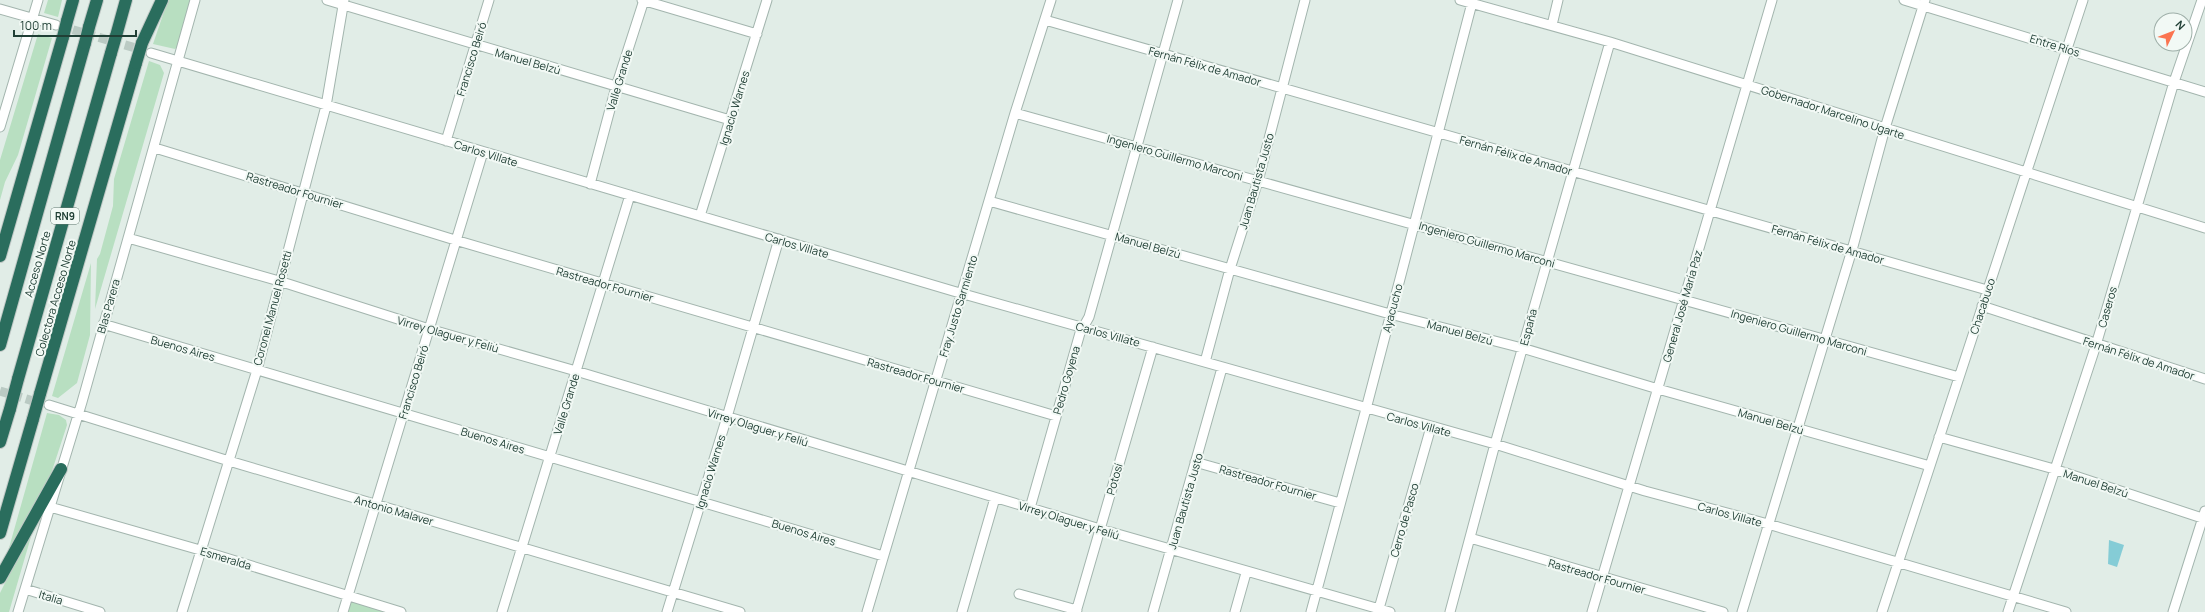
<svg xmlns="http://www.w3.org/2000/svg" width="2205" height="612" font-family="Manrope,sans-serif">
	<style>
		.green { fill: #b8dfc1 }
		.water { fill: #85ccd6 }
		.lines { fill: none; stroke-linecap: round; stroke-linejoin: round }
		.minor-tunnel { stroke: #bacac3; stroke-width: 9; stroke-dasharray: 9 4.5; stroke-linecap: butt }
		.minor-casing { stroke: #a3b5ae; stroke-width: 11 }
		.highway-casing { stroke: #c1c9c6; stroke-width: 14 }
		.minor { stroke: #fff; stroke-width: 9 }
		.highway { stroke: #2a6d5d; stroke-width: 12 }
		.highway-bridge-casing { stroke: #c1c9c6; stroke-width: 14; stroke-linecap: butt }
		.highway-bridge { stroke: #2a6d5d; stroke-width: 12 }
		.labels { text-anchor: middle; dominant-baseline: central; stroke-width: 4; stroke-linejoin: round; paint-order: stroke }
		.shield { fill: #f2f9f5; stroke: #5f776f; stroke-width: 1 }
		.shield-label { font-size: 10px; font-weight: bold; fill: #203f35 }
		.street-label { font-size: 11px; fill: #203f35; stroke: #f2f9f5 }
	</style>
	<rect width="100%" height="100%" fill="#e1ede7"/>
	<path class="green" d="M48,0H62L58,17L44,13Z
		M168,0H190L178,46L175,49L153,44Z
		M38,34L52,38L18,155L5,182L0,200V160Z
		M149,61L160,65L164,73L95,309L97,259L100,254L113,206L114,179Z
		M91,263L90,335L77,383L58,398L52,396Z
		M47,413L59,415L66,420L67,425L49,480L5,562Z
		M35,523L9,612H0V593Z
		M350,600L389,612H346Z"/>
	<path class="water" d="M2109,540L2124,545L2117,567L2108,564Z"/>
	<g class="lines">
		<path class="minor-tunnel" d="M60,26L146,51
			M0,391L43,404"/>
		<g class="minor-casing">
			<path id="minor" d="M327,0L730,120
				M642,0L757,34
				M1460,0L1610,42L2205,228
				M1904,0L2205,92
				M0,9L56,25
				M1045,20L1987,290
				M1552,25L1558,0
				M151,53L953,291L1495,444L1645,491L1768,524L2066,612
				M1015,113L1959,377
				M0,127L38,0
				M446,141L489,0
				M155,148L455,240L1056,416
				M590,184L616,87L644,0
				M989,201L1390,314L1522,348L1658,389L1930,466
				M700,216L767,0
				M128,238L279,281L429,329L576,371L1100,529L1390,612
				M1982,306L2205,379
				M103,324L883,556
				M1205,362L1230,269L1258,181L1305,0
				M49,405L229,461L740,612
				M1939,437L2054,469L2205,519
				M1195,462L1340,503
				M50,507L200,550L401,612
				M1030,508L1080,333L1089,317L1178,0
				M1470,538L1723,612
				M25,589L100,612
				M1019,594L1077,610
				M18,612L82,402L195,0
				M182,612L257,370L326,106L344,0
				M343,612L483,152
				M502,612L630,195
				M667,612L727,417L779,239
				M867,612L1015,113L1051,0
				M962,612L995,498
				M1076,612L1153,347
				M1153,612L1222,368
				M1235,612L1246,573
				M1311,612L1366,409L1472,3
				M1378,612L1431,427
				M1450,612L1495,444L1610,42
				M1592,612L1772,0
				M1742,612L1852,250L1885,128L1925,0
				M1882,612L2083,0
				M2008,612L2096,345L2174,82L2202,0
				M2173,612L2205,511"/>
		</g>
		<g class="highway-casing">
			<path id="highway" d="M67,21L73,0
				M89,27L97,0
				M116,36L126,0
				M142,43L162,0
				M0,256L63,37
				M0,345L85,43
				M18,379L111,53
				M40,394L136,63
				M0,442L10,409
				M0,533L33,419
				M0,578L61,469"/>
		</g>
		<use href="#minor" class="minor"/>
		<use href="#highway" class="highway"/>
		<g class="highway-bridge-casing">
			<path id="highway-bridge" d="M63,37L67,21
				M85,43L89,27
				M111,53L116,36
				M136,63L142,43
				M10,409L18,379
				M33,419L40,394"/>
		</g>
		<use href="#highway-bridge" class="highway-bridge"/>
	</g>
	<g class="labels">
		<rect class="shield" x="51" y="208" width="28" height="16" rx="3"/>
		<g class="shield-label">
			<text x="65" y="216">RN9</text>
		</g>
		<g class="street-label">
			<text transform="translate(2055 45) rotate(17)">Entre Ríos</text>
			<text transform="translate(471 59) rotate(-73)">Francisco Beiró</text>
			<text transform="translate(528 61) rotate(16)">Manuel Belzú</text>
			<text transform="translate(1205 66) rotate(16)">Fernán Félix de Amador</text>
			<text transform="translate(619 80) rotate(-73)">Valle Grande</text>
			<text transform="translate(734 108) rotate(-73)">Ignacio Warnes</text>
			<text transform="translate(1833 112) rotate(18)">Gobernador Marcelino Ugarte</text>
			<text transform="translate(486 153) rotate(17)">Carlos Villate</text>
			<text transform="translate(1516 155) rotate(16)">Fernán Félix de Amador</text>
			<text transform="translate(1175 157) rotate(16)">Ingeniero Guillermo Marconi</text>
			<text transform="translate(1256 181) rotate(-74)">Juan Bautista Justo</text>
			<text transform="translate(295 190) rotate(17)">Rastreador Fournier</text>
			<text transform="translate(1487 244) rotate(16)">Ingeniero Guillermo Marconi</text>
			<text transform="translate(1828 244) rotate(16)">Fernán Félix de Amador</text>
			<text transform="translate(797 245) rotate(16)">Carlos Villate</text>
			<text transform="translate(1148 245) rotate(16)">Manuel Belzú</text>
			<text transform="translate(37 264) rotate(-74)">Acceso Norte</text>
			<text transform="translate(605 284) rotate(16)">Rastreador Fournier</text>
			<text transform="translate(55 298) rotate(-74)">Colectora Acceso Norte</text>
			<text transform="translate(108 306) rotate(-74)">Blas Parera</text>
			<text transform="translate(958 306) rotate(-73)">Fray Justo Sarmiento</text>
			<text transform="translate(1682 306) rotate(-74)">General José María Paz</text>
			<text transform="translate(1982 306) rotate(-72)">Chacabuco</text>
			<text transform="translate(2107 307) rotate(-74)">Caseros</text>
			<text transform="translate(272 308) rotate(-75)">Coronel Manuel Rosetti</text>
			<text transform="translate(1392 308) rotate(-75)">Ayacucho</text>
			<text transform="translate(1528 327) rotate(-75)">España</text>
			<text transform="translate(1460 332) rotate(15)">Manuel Belzú</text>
			<text transform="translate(1799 332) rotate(16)">Ingeniero Guillermo Marconi</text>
			<text transform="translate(448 334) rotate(16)">Virrey Olaguer y Feliú</text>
			<text transform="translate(1108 334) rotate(15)">Carlos Villate</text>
			<text transform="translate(183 348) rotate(16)">Buenos Aires</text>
			<text transform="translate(2139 358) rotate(18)">Fernán Félix de Amador</text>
			<text transform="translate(916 375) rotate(16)">Rastreador Fournier</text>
			<text transform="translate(1066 380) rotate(-74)">Pedro Goyena</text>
			<text transform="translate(413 382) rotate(-73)">Francisco Beiró</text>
			<text transform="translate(566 404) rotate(-73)">Valle Grande</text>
			<text transform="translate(1771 421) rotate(16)">Manuel Belzú</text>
			<text transform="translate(1419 424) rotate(15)">Carlos Villate</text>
			<text transform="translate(758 427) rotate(17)">Virrey Olaguer y Feliú</text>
			<text transform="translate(493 440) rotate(17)">Buenos Aires</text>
			<text transform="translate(710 472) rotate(-73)">Ignacio Warnes</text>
			<text transform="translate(1114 479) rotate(-74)">Potosí</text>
			<text transform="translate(1268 482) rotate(16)">Rastreador Fournier</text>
			<text transform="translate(2096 483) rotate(18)">Manuel Belzú</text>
			<text transform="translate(1185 501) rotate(-74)">Juan Bautista Justo</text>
			<text transform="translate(394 510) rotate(16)">Antonio Malaver</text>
			<text transform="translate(1730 514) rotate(15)">Carlos Villate</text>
			<text transform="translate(1069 520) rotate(17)">Virrey Olaguer y Feliú</text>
			<text transform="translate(1404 520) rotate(-74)">Cerro de Pasco</text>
			<text transform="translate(804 532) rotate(17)">Buenos Aires</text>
			<text transform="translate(226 558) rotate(17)">Esmeralda</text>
			<text transform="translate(1597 576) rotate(16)">Rastreador Fournier</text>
			<text transform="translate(51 597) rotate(17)">Italia</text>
		</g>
	</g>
	<g transform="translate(2173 32) rotate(47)"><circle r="19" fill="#f2f9f5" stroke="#9eafa8"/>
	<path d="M0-3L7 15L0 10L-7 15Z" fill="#fb7450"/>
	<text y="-6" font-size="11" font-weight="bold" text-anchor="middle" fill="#203f35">N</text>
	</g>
	<path d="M14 30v6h122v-6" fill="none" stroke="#203f35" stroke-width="2"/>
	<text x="20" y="30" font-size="12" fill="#203f35" stroke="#f2f9f5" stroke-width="3" paint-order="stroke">100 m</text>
</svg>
